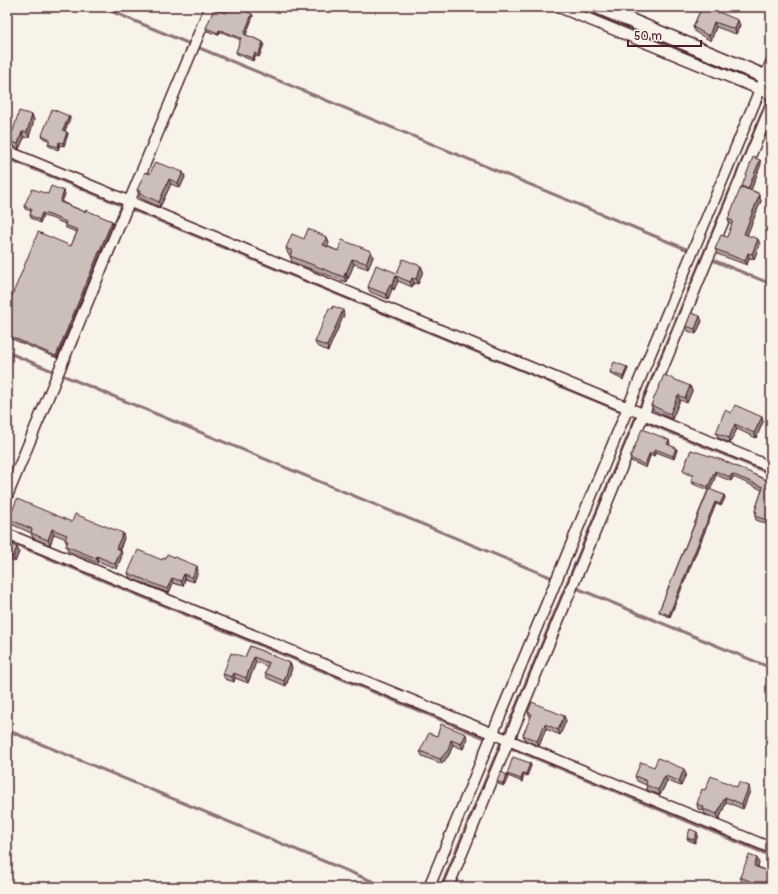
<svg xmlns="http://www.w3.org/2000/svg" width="778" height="894" font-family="Pangolin,sans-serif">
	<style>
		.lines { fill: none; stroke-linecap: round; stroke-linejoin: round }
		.stream { stroke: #8e7275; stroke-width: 3 }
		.minor-casing { stroke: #4a1f2b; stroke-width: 13 }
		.tertiary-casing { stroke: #4a1f2b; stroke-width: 16 }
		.minor { stroke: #f7f3e8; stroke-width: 10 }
		.tertiary { stroke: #f7f3e8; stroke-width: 13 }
		.wall { fill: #afa49f; stroke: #4a1f2b }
		.shaded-wall { fill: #8f8682; stroke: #4a1f2b }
		.building { fill: #ccbfb9; stroke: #4a1f2b }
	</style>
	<rect width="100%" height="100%" fill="#f7f3e8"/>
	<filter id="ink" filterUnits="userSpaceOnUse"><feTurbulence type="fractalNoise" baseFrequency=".025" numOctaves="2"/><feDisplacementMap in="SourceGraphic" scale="8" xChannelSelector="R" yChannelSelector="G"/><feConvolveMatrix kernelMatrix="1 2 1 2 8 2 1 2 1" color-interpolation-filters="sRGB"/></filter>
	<g filter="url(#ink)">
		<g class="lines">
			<path class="stream" d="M101,7L190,44
				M573,7L617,25
				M197,47L686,249
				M7,158L618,410
				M715,261L771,284
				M7,352L55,372
				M62,375L550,577
				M643,421L771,474
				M7,541L485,738
				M574,587L771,668
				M7,730L386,887
				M511,748L771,856
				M441,887L768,98"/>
			<g class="minor-casing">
				<path id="minor" d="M559,7L771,94
					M7,151L771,467
					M7,496L210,7
					M7,534L771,848
					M429,887L771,63
					M448,887L771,106"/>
			</g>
			<g class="tertiary-casing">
				<path id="tertiary" d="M598,7L771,79"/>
			</g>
			<use href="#minor" class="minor"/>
			<use href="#tertiary" class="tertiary"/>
		</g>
		<path class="wall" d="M701,9L740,25L736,34L716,27L711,41L695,32L693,27Z
			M226,13L252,14L253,16L246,35L263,42L264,44L259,57L255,56L253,61L237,54L236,52L241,40L224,33L220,32L218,35L207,31L206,28Z
			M771,112V127L770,126L768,121Z
			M32,115L34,120L29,137L24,138L19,149L7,144V130L13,131Z
			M69,116L70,118L65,131L67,132L68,134L64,146L60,145L58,150L49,146L48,144L50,141L43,138L42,135Z
			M760,160L761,164L751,190L758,193L761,201L747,235L760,244L754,259L749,258L747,265L717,254L715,249L727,237L732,225L730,224L728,219L742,187V186Z
			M183,172L185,177L180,188L171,184L160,207L140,198L137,190L150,174Z
			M48,194H65L62,202L85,212L112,221L113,224L57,358L7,337V308L71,246L77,232L66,228L65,225V224L51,218L43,216L40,223L31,218L30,215L31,211L25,209L24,206Z
			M304,239L329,243L327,246L338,251H371L373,257L368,269L354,264L348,279L347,278L346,282L292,262L290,256L291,255L288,254L286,248Z
			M421,266L423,271L418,284L414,283L412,287L398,281L394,290L392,289L388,299L370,292L368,287L397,273Z
			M344,315L328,351L317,346L315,342Z
			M702,321L696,334L688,331L686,326Z
			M627,367L628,369L623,380L611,374L610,372Z
			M690,386L692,391L687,403L680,400L672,419L653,410L651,405Z
			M731,413L762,417L763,422L756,438L737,429L730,443L718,438L716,433Z
			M670,443L669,445L676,448L677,450L674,459L656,452L654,456H650L646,468L631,461L630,458Z
			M691,450L771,482L770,525L756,520L755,516L756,514L755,511L762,490L733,477L731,481L716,475L710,490L724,495L725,498L721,506L716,504L670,617L660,613L659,611L708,490L693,484L691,480L693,476L685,473L683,470Z
			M9,519L72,522L124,538L120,550H121L122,555L117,569L98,561V563L68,551L66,546L67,544L65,540L66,539L54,534L50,545L33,538L31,533L11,524Z
			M7,543L17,547L19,552L15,562L7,558Z
			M162,560L198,571L194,582L185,579L183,586L173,583L169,593L130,578L128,573Z
			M250,646L290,663L292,668L286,686L267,678L265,673L268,667L256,662L248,683L235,678L234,682L225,679L223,674L245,657Z
			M528,712L564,716L566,721L560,735L546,729L539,746L525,740L523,735L531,718L530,717Z
			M437,736L467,739L463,749L453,745L449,755L442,764L422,756L420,751Z
			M530,763L531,766L527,776L524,775L522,782L508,776L507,774Z
			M654,767L686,774L681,786L667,781L660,795L647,790L646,785L637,781L635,776Z
			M508,777L504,786L498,784L497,781Z
			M737,787L750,791L743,809L726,802L719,820L705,814L704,811L698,809L697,804L705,790Z
			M698,835L695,843L688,840L687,838Z
			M759,863L758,867L771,873V887H754L742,882L740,877Z"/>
		<path class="shaded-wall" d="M252,14L253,16L245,37L244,34Z
			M738,20L740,25L736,34L735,29Z
			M714,22L716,27L711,41L709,36Z
			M219,30L220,32L218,35V33Z
			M263,42L264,44L259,57L258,55Z
			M255,53V56L253,61L252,58Z
			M32,115L34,120L29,137L27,132Z
			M69,116L70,118L64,133L63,130Z
			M22,132L24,138L19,149L18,144Z
			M67,132L68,134L64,146L63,143Z
			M59,142L60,145L58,150V147Z
			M760,160L761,164L750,193L748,189Z
			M183,172L185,177L180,188L178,183Z
			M169,179L171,184L160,207L159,202Z
			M64,191L65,194L61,204L60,202Z
			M759,196L761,201L746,238L744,234Z
			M42,213L43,216L40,223L39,220Z
			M112,221L113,224L57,358L56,356Z
			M327,237L329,243L325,251L323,245Z
			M758,239L760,244L754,259L752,254Z
			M371,251L373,257L368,269L366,263Z
			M748,253L749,258L747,265L745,261Z
			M352,259L354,264L348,279L346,273Z
			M421,266L423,271L418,284L416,279Z
			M345,273L347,278L346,282L344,277Z
			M396,276L398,281L394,290L392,285Z
			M412,278L414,283L412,287L410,282Z
			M390,284L392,289L388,299L386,294Z
			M343,310L344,315L328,351L327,346Z
			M700,316L702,321L696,334L695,329Z
			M627,367L628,369L623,380V377Z
			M690,386L692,391L687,403L685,398Z
			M678,395L680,400L672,419L670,414Z
			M762,417L763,422L756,438L754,433Z
			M735,424L737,429L730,443L729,438Z
			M669,440L670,443L668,447L667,444Z
			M676,448L677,450L674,459L673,456Z
			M655,449L656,452L654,456L653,453Z
			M649,454L650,456L646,468L645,465Z
			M715,471L716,475L710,491L708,487Z
			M732,474L733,477L731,481L730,477Z
			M724,495L725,498L721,506L720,504Z
			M715,502L716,504L670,617L669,615Z
			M771,516V523L770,525L769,521Z
			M52,529L54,534L50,545L48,540Z
			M123,533L124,538L118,553L116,548Z
			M17,547L19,552L15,562L13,557Z
			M121,550L122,555L117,569L115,564Z
			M97,556L98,561V563L96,558Z
			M197,566L198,571L194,582L192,578Z
			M184,574L185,579L183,586L181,581Z
			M172,578L173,583L169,593L167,589Z
			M254,657L256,662L248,683L246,678Z
			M290,663L292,668L286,686L284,681Z
			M234,673L235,678L234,682L232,677Z
			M564,716L566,721L560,735L558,730Z
			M545,724L546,729L539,746L537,741Z
			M466,734L467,739L463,749L461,744Z
			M451,740L453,745L449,755L442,764L440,759Z
			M530,763L531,766L527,776L526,774Z
			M684,769L686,774L681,786L679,781Z
			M523,773L524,775L522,782L521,779Z
			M507,775L508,777L504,786L503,784Z
			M665,776L667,781L660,795L658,790Z
			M749,786L750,791L743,809L742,804Z
			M725,797L726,802L719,820L717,814Z
			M697,832L698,835L695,843L694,840Z
			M757,858L759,863L756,871L754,866Z"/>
		<path class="building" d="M229,7H235L252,14L244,34L263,42L258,55L255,53L252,58L236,52L241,38L223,31L219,30L218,33L206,28L214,9L226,13Z
			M701,9L710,11L711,9L738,20L735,29L714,22L709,36L693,27Z
			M52,109L69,116L63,130L67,132L63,143L59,142L58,147L48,144L50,139L42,135Z
			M19,111L32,115L27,132H22L18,144L7,140V130L8,129L13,131Z
			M771,112V123L768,121Z
			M753,157L760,160L748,189L742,186Z
			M155,162L183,172L178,183L169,179L159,202L139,193L140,191L137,190L145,172L150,174Z
			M51,186L64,191L60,202L85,212L86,210L112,221L56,356L7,335V308L38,232L71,246L78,230L65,225L66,222L50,215L42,213L39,220L30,215L32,209L24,206L32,189L48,194Z
			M741,187L758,193L759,196L744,234L758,239L752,254L748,253L745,261L715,249L721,235L727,237L733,221L728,219Z
			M308,229L327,237L323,245L338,251L342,240L371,251L366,263L352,259L346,273H345L344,277L290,256L292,251L286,248L292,234L304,239Z
			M403,259L421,266L416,279L412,278L410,282L396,276L392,285L390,284L386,294L368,287L376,265L397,273Z
			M333,306L343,310L327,346L315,342L329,308L332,309Z
			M691,313L700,316L695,329L686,326Z
			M614,362L627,367L623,377L610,372Z
			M664,375L690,386L685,398L678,395L670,414L651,405Z
			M735,405L762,417L754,433L735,424L729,438L716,433L725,410L731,413Z
			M642,429L669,440L667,444L676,448L673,456L655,449L653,453L649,454L645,465L630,458Z
			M691,450L722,460L771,482V516L769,521L755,516L757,512L755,511L763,487L732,474L730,477L715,471L708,487L691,480L694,474L683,470Z
			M709,489L724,495L720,504L715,502L669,615L659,611Z
			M17,499L72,522L75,514L123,533L116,548L121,550L115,564L97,556L96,558L66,546L68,541L65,540L67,535L52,529L48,540L31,533L32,529L9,519Z
			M7,543L17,547L13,557L7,555Z
			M138,550L162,560L163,558L165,559L167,554L197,566L192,578L184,574L181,581L172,578L167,589L128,573Z
			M250,646L290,663L284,681L265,673L269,663L254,657L246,678L234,673L232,677L223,674L231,653L245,657Z
			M532,702L564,716L558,730L545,724L537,741L523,735L532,714L528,712Z
			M441,724L466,734L461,744L451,740L448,750L440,759L420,751L429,733L437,736Z
			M513,757L530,763L526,774L523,773L521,779L507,774Z
			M658,758L684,769L679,781L665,776L658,790L646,785L647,781L635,776L641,762L654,767Z
			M501,772L507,775L503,784L497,781Z
			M711,776L737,787L739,782L749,786L742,804L725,797L717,814L703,809L704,807L697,804L702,789L705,790Z
			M690,829L697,832L694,840L687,838Z
			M749,855L757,858L754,866L771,873V887L763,884L762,886L740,877Z"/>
	</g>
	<rect width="778" height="894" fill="none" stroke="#f7f3e8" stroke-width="24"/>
	<rect x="12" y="12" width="754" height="870" fill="none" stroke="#4a1f2b" stroke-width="1.5" filter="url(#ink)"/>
	<path d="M628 40v6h73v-6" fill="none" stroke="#4a1f2b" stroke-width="2"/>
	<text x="634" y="40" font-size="12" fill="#4a1f2b" stroke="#f7f3e8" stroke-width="3" paint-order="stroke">50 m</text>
</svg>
